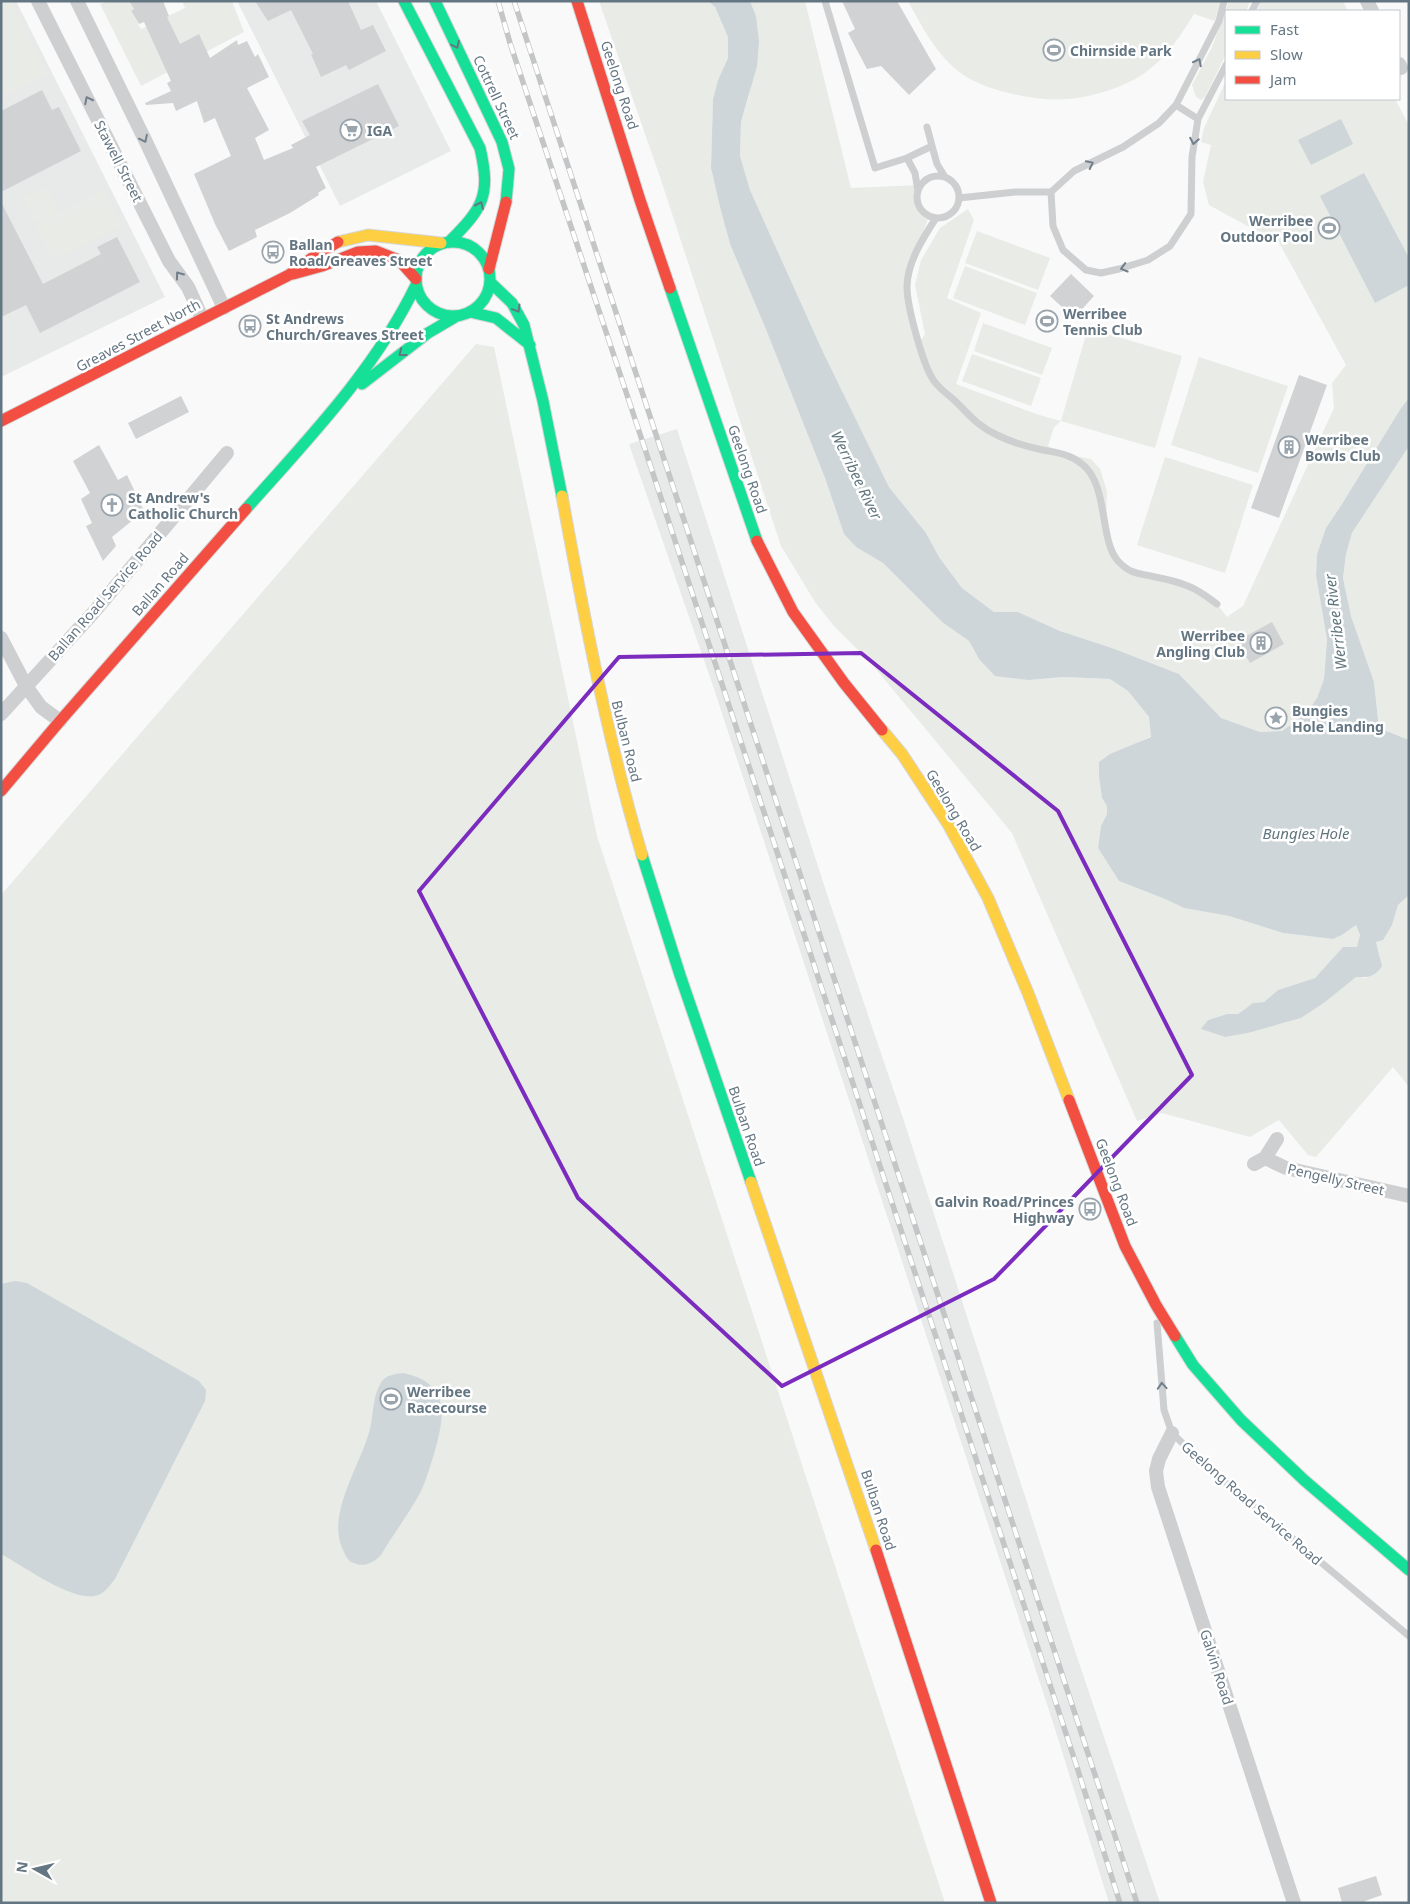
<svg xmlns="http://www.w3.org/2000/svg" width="1410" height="1904" font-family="'Noto Sans',sans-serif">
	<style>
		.built { fill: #e8e9e9 }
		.green { fill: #e8ebe6 }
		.water { fill: #ced6d9 }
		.building { fill: #d0d2d3 }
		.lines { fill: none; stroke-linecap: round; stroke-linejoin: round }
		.fast-casing { stroke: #d5d6d7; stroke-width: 13 }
		.slow-casing { stroke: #d5d6d7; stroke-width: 13 }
		.jam-casing { stroke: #d5d6d7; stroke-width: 13 }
		.lane { stroke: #cecfd0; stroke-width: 7 }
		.street { stroke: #cecfd0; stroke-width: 14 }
		.fast { stroke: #16e098; stroke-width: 11 }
		.slow { stroke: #ffcf43; stroke-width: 11 }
		.jam { stroke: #f24e42; stroke-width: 11 }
		.rail-casing { stroke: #c3c5c6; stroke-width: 5.5 }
		.rail { stroke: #fff; stroke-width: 4; stroke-dasharray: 11; stroke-linecap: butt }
		.oneway { stroke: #657683 }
		.oneway2 { stroke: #707f8b }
		.marked { fill: none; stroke: #7b2cbf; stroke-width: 4; stroke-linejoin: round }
		.labels { text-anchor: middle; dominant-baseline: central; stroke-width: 5; stroke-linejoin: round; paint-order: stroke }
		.poi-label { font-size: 14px; font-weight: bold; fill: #657683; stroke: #fff; text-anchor: start }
		.street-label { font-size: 14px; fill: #657683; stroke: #fff }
		.water-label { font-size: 15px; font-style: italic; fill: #60757c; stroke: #fff }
	</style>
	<rect width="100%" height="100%" fill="#f9f9f9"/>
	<path class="built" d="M1,1H16L165,297L1,377Z
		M237,1H376L451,151L340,206Z
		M677,429L826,891L904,1121L1072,1642L1160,1903H1109L1056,1732L914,1298L713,686L629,444Z"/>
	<path class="green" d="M1,1H10L48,74L1,98Z
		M109,1H129L134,9L131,11L141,29L185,8L182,1H232L244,32L141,86L100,4Z
		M599,1H708L715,7L728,37V58L718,80L713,99L711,168L720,207L730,244L765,327L825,478L844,534L856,547L883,563L942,622L969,641L979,659L1029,680L1063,677L1110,679L1128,691L1149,717L1151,736L1099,762V777L1102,798L1107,806V814L1101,826L1098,848L1119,881L1165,899L1184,908L1229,916L1283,933L1333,939L1342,935L1356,925L1360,935L1357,948L1343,947L1315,978L1278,990L1264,1002L1253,1003L1238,1014H1227L1208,1020L1202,1029L1225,1037L1248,1033L1301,1018L1356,977L1366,978L1380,956L1376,942L1392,925L1398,905L1409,895V1087L1393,1067L1316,1157L1308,1155L1279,1120L1250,1137L1162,1113L1137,1121L1012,833L870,662L834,626L815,602L781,546L661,180Z
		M750,1H805L851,188L921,185C917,198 916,207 929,216L915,255L907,286L917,347L925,334L915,285L921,260L940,228L968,209L974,220L947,298L981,313L956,384L1036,414L1061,421L1088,328L1182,356L1155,448L1061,421L1054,427L1048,446L1061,453L1091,459L1100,469L1107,491L1106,525L1116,559L1140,575L1188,586L1217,604L1227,617L1243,606L1334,408L1332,383L1346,365L1276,237L1262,234L1209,205L1203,182L1211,145L1201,142L1204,128L1226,81V99H1395L1409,125V398L1401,408L1342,504L1326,528L1317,554L1316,575L1327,640L1324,679L1317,698L1306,714L1282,731L1260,732L1220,718L1179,674L1112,648L1060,631L1018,612H994L962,588L939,557L926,533L889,487L823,352L750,190L740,156L741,122L749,96L756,16Z
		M908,1H1220L1215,21L1194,14C1181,35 1167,57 1146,72C1125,87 1094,97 1068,99C1038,102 986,91 962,74C937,56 922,27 908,1Z
		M1229,1H1250L1246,11H1226V54L1205,97L1201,100L1196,97L1192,85L1212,47Z
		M1261,1H1343L1348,11H1257Z
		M46,188L52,199L29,210L24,198Z
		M104,191L121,225L53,259L36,225Z
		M52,201L58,212L35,223L30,212Z
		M977,231L1050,258L1038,290L965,263Z
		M965,266L1037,293L1025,325L953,298Z
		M983,323L1052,348L1042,375L974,351Z
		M476,344L494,347L597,836L945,1903H1V895Z
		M972,354L1041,378L1031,406L962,381Z
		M1199,357L1288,386L1258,473L1171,445Z
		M1409,446V740L1379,728L1374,682L1351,616L1343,578L1346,554L1352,533Z
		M1165,457L1253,485L1225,573L1137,545Z"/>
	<path class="water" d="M708,1H750L756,16L759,42L757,66L741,122L740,156L750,190L823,352L889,487L926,533L939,557L962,588L994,612H1018L1060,631L1112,648L1179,674L1221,718L1260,732L1282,731L1306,714L1317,698L1324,679L1327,640L1316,575L1317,554L1326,528L1342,504L1401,408L1409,398V446L1352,533L1346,554L1343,578L1351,616L1374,682L1379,728L1409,740V895L1398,905L1392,925L1383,940L1376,942L1382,966C1376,976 1368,978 1356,977L1325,1002L1301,1018L1248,1033L1225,1037L1201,1029L1208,1020L1227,1014H1238L1253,1003L1264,1002L1278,990L1315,978L1343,947H1357L1360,935L1356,925L1342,935L1333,939L1283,933L1229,916L1184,908L1165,899L1119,881L1098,848L1101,826L1107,814V806L1102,798L1099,777V762L1110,754L1151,737L1149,717L1128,691L1110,679L1063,677L1029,680L995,676L979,659L969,641L942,622L883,563L856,547L844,534L825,478L765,327L730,244L720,207L711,168L713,99L718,80L728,58V37L715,7Z
		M1341,119L1353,144L1311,165L1298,140Z
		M1364,173L1409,258V285L1375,303L1320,196Z
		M15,1281L27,1283L199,1381L206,1390L205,1401L115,1579C109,1586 104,1595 94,1596C70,1600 23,1566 1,1554V1284Z
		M403,1373C451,1383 445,1416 434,1454C429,1469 425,1486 416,1500C405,1519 392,1536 381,1555C374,1562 365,1568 354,1563C349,1562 346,1557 344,1552C324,1517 361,1465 370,1429C374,1413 372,1396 382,1381C387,1375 395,1374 403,1373Z"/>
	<path class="building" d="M129,1H163L169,16L167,17L180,44L199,34L210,58L237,40L238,45L247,41L255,57L258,54L269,77L247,88L269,130L255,138L264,160L293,148L291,145L310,135L302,121L378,84L399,126L316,167L326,188L318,193L319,195L290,213L255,230L257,237L229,251L215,224L194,174L231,156L215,118L204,123L197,101L176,111L173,103L146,105L145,103L171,91L167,83L171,81L144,22L139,24L131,11L134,9Z
		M255,1H348L361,30L373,25L386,51L349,70L346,65L321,77L311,54H313L291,10L268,21Z
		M842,1H897L936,69L909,95L881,66L867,69L848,33L855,29Z
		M42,90L52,110L59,107L81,151L1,192V111Z
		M1,202L43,284L101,254L97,247L117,237L140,282L40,333L26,305L1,317Z
		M1071,274L1094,296L1074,318L1050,296Z
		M1299,375L1327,385L1279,518L1251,508Z
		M181,396L189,412L136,439L128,423Z
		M99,445L118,480L127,475L144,511L112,537L116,546L103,561L86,526L92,523L81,499L90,493L73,461Z
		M1272,622L1284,644L1250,663L1237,641Z
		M1376,1876L1382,1895L1365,1901V1903H1342L1338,1888Z"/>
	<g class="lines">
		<g class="fast-casing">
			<path id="fast" d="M404,1L480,148C491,196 483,208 449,242
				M435,1L502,142L509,169L506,202
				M416 279a37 37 0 1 1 74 0a37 37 0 1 1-74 0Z
				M490,282L512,303L524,325L543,401L562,496
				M670,288L757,541
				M470,312L496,318L530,345
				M362,384L428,333L457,316
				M246,509C308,439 375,370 416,285
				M642,855L680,975L751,1182
				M1175,1336L1193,1365L1241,1420L1304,1480L1409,1570"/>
		</g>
		<g class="slow-casing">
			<path id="slow" d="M338,242L368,235L441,243
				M562,496C584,617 607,737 642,855
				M882,730L902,754L948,824L988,898L1028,993L1069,1100
				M751,1182L876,1550"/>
		</g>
		<g class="jam-casing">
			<path id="jam" d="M577,1L640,200L670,288
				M489,269L506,202
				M293,274L322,266L358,252L376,251L399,260L416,279
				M1,421L289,275L316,255L338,242
				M757,541L793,612L844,683L882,730
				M1,791L60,721L246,509
				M1069,1100L1125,1246L1156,1305L1175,1336
				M876,1550L991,1903"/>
		</g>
		<path class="lane" d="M825,1L875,168L907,158L932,146L927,127
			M1252,11L1257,1
			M1176,105L1219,21L1224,1
			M932,146L937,164L945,177
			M907,158L915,173L918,191
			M917 197a21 21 0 1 1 42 0a21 21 0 1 1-42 0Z
			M1051,192L1053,226L1063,250L1086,270L1101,273L1119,269L1148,260L1170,246L1191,214L1192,157L1198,119L1226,65
			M959,198L1015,192H1051L1074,171L1123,147L1159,123L1176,105L1198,119
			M936,218C923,238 907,263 907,287C907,306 923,366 934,381C939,388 947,394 953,399C968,413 978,427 997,435C1011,442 1028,447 1043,450C1058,453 1070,454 1082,464C1109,485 1099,540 1118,561C1131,575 1139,573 1155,577C1166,579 1178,582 1188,586C1199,590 1207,597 1217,604
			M1157,1323L1164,1410L1172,1433L1206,1466L1409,1636"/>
		<path class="street" d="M38,1L169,261L188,287L202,318
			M77,1L147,144L224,308
			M1367,1L1372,11
			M1399,64L1401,68
			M1,638L26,686L41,707L60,721
			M1,714L94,612L227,453
			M1265,1158L1286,1168L1409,1196
			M1254,1164L1265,1158L1277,1139
			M1172,1433L1159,1459L1156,1471L1158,1487L1294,1903"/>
		<use href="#fast" class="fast"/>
		<use href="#slow" class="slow"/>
		<use href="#jam" class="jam"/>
		<g class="rail-casing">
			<path id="rail" d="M498,1L510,43L642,440L1075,1761L1120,1903
				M514,1L1137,1903"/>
		</g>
		<use href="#rail" class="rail"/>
	</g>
	<defs><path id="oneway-chevron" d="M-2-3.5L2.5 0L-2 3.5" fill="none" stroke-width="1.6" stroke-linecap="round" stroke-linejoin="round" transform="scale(1.25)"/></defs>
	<g class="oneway">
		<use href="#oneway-chevron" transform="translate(456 45) rotate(64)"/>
		<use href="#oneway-chevron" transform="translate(480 205) rotate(-66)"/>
		<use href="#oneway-chevron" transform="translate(517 309) rotate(59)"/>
		<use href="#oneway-chevron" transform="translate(402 353) rotate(142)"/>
	</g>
	<g class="oneway2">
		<use href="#oneway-chevron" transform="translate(1198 62) rotate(-63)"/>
		<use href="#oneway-chevron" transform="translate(88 100) rotate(-117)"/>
		<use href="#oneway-chevron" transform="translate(144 139) rotate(64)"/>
		<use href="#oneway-chevron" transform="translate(1194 141) rotate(100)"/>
		<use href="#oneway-chevron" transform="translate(1090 164) rotate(-26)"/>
		<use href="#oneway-chevron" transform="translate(1124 268) rotate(164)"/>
		<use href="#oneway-chevron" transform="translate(179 275) rotate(-126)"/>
		<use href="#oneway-chevron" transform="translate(1162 1386) rotate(-94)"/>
	</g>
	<path class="marked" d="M861,653L1058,811L1192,1075L994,1279L782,1386L578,1198L419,891L619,657Z"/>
	<defs>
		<g id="stadium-ring" transform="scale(1.125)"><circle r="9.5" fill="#fff" stroke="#99a4ac" stroke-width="1.5"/><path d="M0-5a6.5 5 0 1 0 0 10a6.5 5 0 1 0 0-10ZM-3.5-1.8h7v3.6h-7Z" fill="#99a4ac"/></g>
		<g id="supermarket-ring" transform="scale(1.125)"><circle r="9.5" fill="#fff" stroke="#99a4ac" stroke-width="1.5"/><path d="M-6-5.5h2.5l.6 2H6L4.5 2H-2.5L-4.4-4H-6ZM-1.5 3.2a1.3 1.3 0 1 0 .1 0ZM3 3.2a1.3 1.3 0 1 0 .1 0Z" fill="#99a4ac"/></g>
		<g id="bus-ring" transform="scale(1.125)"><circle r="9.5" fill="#fff" stroke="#99a4ac" stroke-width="1.5"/><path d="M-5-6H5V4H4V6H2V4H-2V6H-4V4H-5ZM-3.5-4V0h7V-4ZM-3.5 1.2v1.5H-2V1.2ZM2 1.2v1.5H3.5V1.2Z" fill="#99a4ac"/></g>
		<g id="building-ring" transform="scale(1.125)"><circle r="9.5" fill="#fff" stroke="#99a4ac" stroke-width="1.5"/><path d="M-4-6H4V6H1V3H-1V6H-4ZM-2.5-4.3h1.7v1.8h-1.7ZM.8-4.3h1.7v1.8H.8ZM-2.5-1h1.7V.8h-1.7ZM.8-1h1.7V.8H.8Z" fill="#99a4ac"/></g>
		<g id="church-ring" transform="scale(1.125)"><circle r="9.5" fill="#fff" stroke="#99a4ac" stroke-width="1.5"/><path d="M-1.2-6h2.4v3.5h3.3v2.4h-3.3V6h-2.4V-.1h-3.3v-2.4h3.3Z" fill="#99a4ac"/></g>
		<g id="sight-ring" transform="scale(1.125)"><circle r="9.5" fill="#fff" stroke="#99a4ac" stroke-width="1.5"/><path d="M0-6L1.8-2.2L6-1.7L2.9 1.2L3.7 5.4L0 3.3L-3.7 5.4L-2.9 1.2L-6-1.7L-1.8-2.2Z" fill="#99a4ac"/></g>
	</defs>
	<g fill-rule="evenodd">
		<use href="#stadium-ring" x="1054" y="50"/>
		<use href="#supermarket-ring" x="351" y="130"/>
		<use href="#stadium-ring" x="1329" y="228"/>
		<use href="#bus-ring" x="273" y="252"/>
		<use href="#stadium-ring" x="1047" y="321"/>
		<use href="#bus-ring" x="250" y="326"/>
		<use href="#building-ring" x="1289" y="447"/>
		<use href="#church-ring" x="112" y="505"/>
		<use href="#building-ring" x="1261" y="643"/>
		<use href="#sight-ring" x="1276" y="718"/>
		<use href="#bus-ring" x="1090" y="1209"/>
		<use href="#stadium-ring" x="391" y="1399"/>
	</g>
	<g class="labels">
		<g class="poi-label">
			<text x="1070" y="50">Chirnside Park</text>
			<text x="367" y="130">IGA</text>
			<text x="1313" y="220" text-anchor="end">Werribee<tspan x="1313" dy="16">Outdoor Pool</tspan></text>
			<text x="289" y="244">Ballan<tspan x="289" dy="16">Road/Greaves Street</tspan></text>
			<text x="1063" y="313">Werribee<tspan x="1063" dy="16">Tennis Club</tspan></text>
			<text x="266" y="318">St Andrews<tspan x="266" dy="16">Church/Greaves Street</tspan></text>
			<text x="1305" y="439">Werribee<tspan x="1305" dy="16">Bowls Club</tspan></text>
			<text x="128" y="497">St Andrew's<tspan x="128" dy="16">Catholic Church</tspan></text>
			<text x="1245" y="635" text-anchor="end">Werribee<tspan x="1245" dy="16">Angling Club</tspan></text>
			<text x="1292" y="710">Bungies<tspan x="1292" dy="16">Hole Landing</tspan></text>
			<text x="1074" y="1201" text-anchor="end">Galvin Road/Princes<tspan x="1074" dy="16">Highway</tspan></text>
			<text x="407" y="1391">Werribee<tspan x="407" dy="16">Racecourse</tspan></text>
		</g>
		<g class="street-label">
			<text transform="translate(620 85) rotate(72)">Geelong Road</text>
			<text transform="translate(497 97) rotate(65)">Cottrell Street</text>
			<text transform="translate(119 161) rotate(63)">Stawell Street</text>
			<text transform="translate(138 335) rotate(-28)">Greaves Street North</text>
			<text transform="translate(748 469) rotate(71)">Geelong Road</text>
			<text transform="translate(160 584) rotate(-49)">Ballan Road</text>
			<text transform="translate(105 596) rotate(-49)">Ballan Road Service Road</text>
			<text transform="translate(627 741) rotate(76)">Bulban Road</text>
			<text transform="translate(954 810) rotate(59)">Geelong Road</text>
			<text transform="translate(747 1126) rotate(71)">Bulban Road</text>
			<text transform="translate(1336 1179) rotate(13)">Pengelly Street</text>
			<text transform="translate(1117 1182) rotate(69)">Geelong Road</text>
			<text transform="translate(1252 1503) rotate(41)">Geelong Road Service Road</text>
			<text transform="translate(879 1510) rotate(72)">Bulban Road</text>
			<text transform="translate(1217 1667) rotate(72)">Galvin Road</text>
		</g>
		<g class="water-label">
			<text transform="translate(857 475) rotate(64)">Werribee River</text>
			<text transform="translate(1335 622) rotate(-97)">Werribee River</text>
			<text x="1306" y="833">Bungies Hole</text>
		</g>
	</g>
	<rect width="1410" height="1904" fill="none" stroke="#657683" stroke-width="5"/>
	<rect x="1225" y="10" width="175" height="90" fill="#ffffff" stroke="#c1c8cd"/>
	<rect x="1235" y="26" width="25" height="8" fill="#16e098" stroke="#c1c8cd"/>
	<text x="1270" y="35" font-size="15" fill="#657683">Fast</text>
	<rect x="1235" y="51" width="25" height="8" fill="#ffcf43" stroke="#c1c8cd"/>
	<text x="1270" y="60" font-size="15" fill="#657683">Slow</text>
	<rect x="1235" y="76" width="25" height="8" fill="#f24e42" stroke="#c1c8cd"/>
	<text x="1270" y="85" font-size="15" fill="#657683">Jam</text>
	<g transform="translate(35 1869) rotate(278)" stroke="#ffffff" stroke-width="4" paint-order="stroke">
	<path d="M0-4L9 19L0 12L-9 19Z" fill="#657683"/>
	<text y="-8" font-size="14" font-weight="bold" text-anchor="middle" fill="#657683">N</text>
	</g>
</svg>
